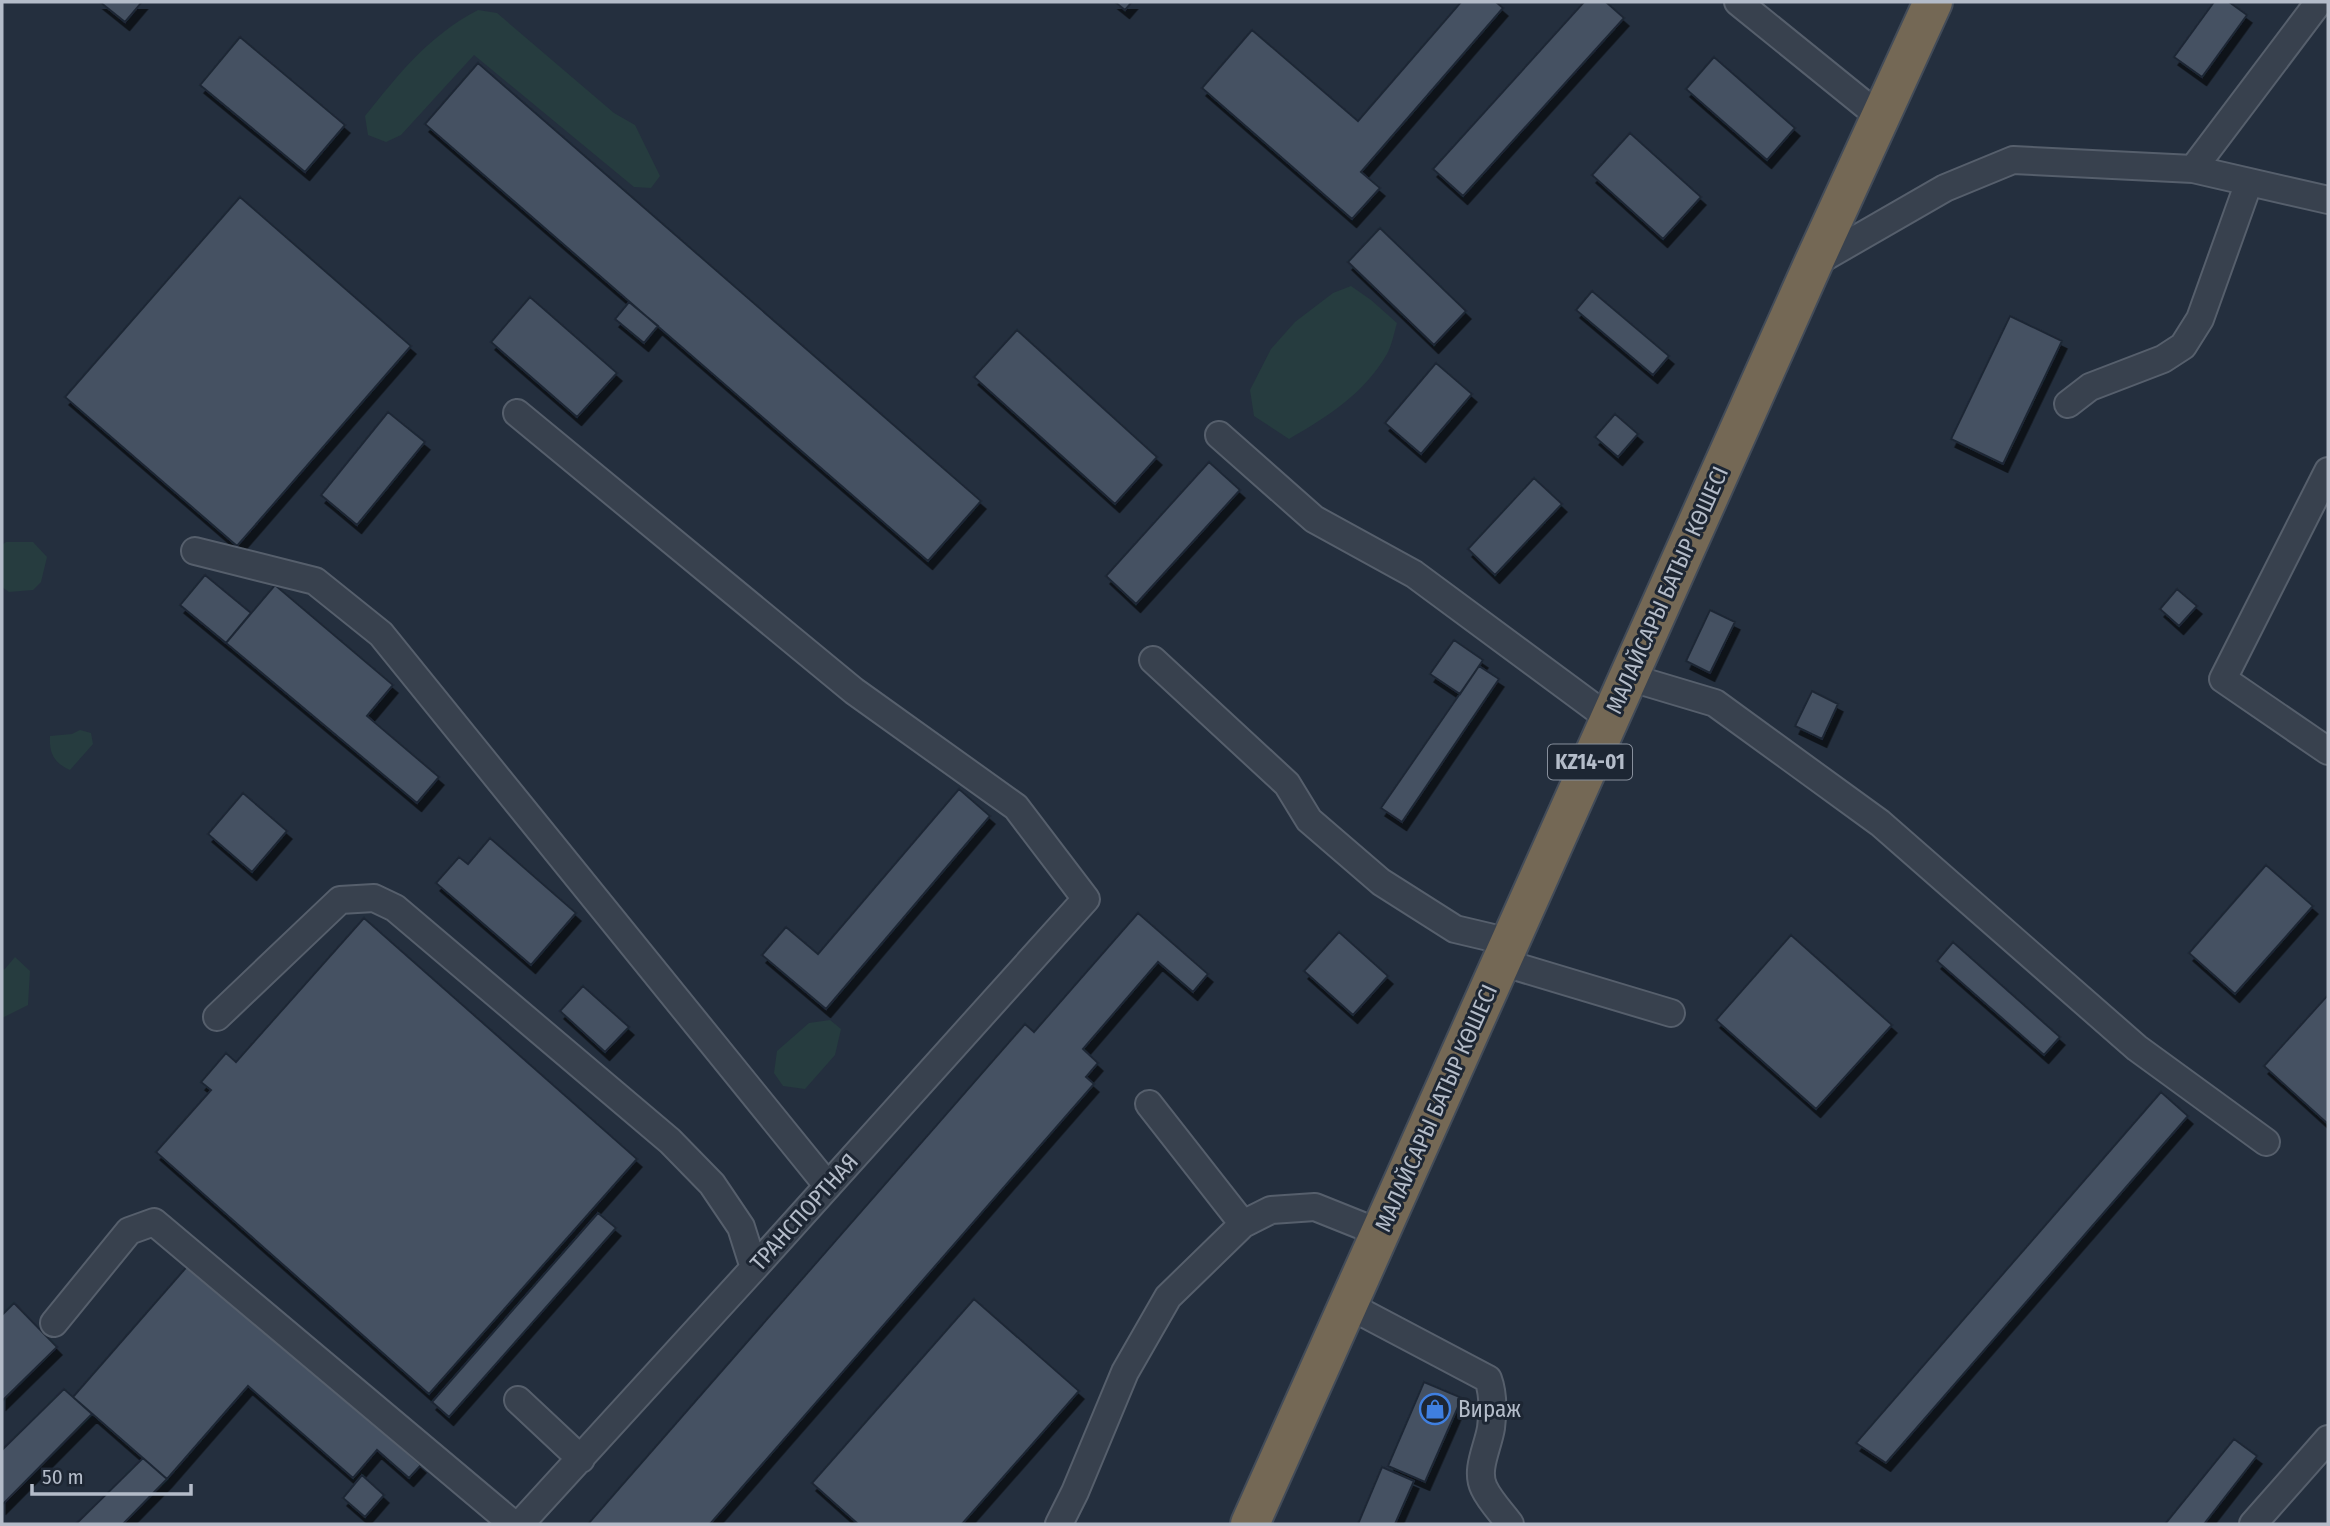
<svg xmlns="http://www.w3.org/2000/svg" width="2330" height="1526" font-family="'Fira Sans Condensed',sans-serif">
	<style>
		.green { fill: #263c3f }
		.building { fill: #455162; stroke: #1f2835; stroke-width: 2; filter: url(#shadow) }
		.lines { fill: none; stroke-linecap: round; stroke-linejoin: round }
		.minor-casing { stroke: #565f6c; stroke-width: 30 }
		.highway-casing { stroke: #434c59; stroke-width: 42 }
		.minor { stroke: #38414e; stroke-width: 26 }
		.highway { stroke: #746855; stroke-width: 38 }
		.labels { text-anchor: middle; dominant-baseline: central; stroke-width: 6; stroke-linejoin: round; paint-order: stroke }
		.shield { fill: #1d2633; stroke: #878f9c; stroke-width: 2 }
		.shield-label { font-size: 21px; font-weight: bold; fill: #b4bcc9 }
		.street-label { font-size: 23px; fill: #b4bcc9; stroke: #1d2633 }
		.poi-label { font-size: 23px; fill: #b4bcc9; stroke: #1d2633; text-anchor: start }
	</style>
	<defs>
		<filter id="shadow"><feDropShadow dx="4.5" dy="8" stdDeviation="0" flood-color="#0009"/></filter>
	</defs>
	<rect width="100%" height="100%" fill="#242f3e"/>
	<path class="green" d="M478,10L497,13L614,113L635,125L660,176L651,188L634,187L474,55L401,135L386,142L368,135L365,116C399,74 428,36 478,10Z
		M1351,286L1371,300L1397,323C1394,333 1392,345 1387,354C1364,394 1327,417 1289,439L1254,416L1250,390L1271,349L1295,322L1333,293Z
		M6,542H33L47,557L41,582L33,590L9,592L2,587V545Z
		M80,730L91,733L93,744L70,770C54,763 49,753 50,736L72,734Z
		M15,957L30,971L28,1005L2,1018V966L4,970Z
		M830,1020L841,1029L835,1055L805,1089L783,1086L774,1073L777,1051L809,1023Z"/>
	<path class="building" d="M100,2H142L125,22Z
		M1115,2H1132L1125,10Z
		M1461,2H1496L1503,8L1361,172L1380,188L1352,219L1202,88L1252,30L1358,121Z
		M1584,2H1606L1624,18L1463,196L1433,169Z
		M2214,2H2229L2247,15L2202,77L2174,57Z
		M240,37L345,125L305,172L200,85Z
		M1714,57L1795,128L1767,160L1686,89Z
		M478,63L981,501L928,561L425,124Z
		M1630,133L1701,197L1663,239L1592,175Z
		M240,197L411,346L237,546L65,397Z
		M1380,228L1466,311L1434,345L1348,262Z
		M1592,291L1669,356L1653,375L1576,310Z
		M530,297L617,373L577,417L491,342Z
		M629,302L658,326L644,343L615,319Z
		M2010,316L2062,341L2003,464L1951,439Z
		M1017,330L1157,457L1115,504L974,377Z
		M1436,363L1472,394L1421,454L1385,423Z
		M388,412L425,442L357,525L321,495Z
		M1615,414L1638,434L1618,457L1595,437Z
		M1209,462L1240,490L1136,604L1106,576Z
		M1534,478L1562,504L1495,575L1468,549Z
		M205,575L251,613L226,643L180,605Z
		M275,585L393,685L367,716L439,777L417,803L226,643Z
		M2177,589L2197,606L2179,626L2160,609Z
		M1710,610L1735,622L1710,673L1686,661Z
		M1454,640L1483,660L1460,694L1430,674Z
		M1479,666L1499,679L1402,822L1381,808Z
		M1812,691L1838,704L1822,739L1795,726Z
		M959,789L990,816L826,1009L762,955L786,927L818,954Z
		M243,793L287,831L252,872L208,834Z
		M490,838L576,913L531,965L436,883L459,857L468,864Z
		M2266,865L2313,906L2235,994L2189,953Z
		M1138,913L1208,974L1193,992L1158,962L1083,1049L1098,1063L1086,1077L1094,1084L710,1524H588L1025,1024L1034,1032Z
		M364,918L637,1159L429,1394L156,1152L211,1090L201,1082L226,1053L236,1062Z
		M1339,932L1388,976L1353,1015L1304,971Z
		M1791,935L1892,1025L1816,1109L1716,1020Z
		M1953,942L2060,1037L2044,1055L1937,961Z
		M583,986L629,1027L605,1052L560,1011Z
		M2328,995V1124L2264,1066Z
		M2161,1092L2188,1116L1886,1463L1856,1443Z
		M598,1213L616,1228L449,1417L432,1402Z
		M190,1263L421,1465L409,1478L377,1450L353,1478L248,1386L167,1479L73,1397Z
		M974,1299L1079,1391L962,1524H858L812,1483Z
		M14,1303L57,1347L2,1401V1315Z
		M1424,1382L1462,1398L1425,1482L1388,1466Z
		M64,1389L92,1414L2,1505V1450Z
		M2234,1439L2257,1456L2204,1524H2165Z
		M143,1458L167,1479L123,1524H76Z
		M1382,1467L1414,1481L1395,1524H1358Z
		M362,1475L384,1495L365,1517L343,1498Z"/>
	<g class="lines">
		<g class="minor-casing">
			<path id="minor" d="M1738,2L1880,117
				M2193,169L2319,2
				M1813,264L1945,188L2013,160L2193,169L2328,200
				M2068,404L2090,387L2163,359L2183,346L2200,319L2249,182
				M517,413L854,691L1016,807L1086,899L754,1268L520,1524
				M1219,435L1314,519L1414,574L1610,719
				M2328,471L2223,679L2328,751
				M195,551L315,581L381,634L828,1186
				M1153,660L1287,784L1309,820L1381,882L1455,929L1510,942
				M1628,677L1715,703L1880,823L2137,1048L2266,1142
				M1501,962L1671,1013
				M217,1017L340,900L374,898L395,908L670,1141L712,1184L741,1227L754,1268
				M1149,1104L1243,1224
				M1348,1305L1488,1379C1494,1395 1493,1412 1491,1428C1488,1447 1475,1470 1484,1488C1490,1501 1502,1513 1510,1524
				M54,1323L129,1231L154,1222L513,1524
				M518,1400L581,1459
				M1059,1524L1075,1492L1125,1372L1168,1297L1243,1224L1271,1210L1315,1207L1380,1233
				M2253,1524L2328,1439"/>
		</g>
		<g class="highway-casing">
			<path id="highway" d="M1250,1524L1813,264L1933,2"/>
		</g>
		<use href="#minor" class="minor"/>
		<use href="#highway" class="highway"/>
	</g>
	<defs>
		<g id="shop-ring" transform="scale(1.575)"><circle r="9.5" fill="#1d2633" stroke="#3f7fe0" stroke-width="1.5"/><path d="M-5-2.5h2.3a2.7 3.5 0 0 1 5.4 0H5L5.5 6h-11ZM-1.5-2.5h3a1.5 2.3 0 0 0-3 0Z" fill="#3f7fe0"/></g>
	</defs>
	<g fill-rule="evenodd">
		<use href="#shop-ring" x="1435" y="1409"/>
	</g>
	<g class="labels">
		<rect class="shield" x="1548" y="744.5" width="84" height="35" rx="5"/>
		<g class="shield-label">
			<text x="1590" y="762">KZ14-01</text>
		</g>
		<g class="street-label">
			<text transform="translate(1667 590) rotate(-66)">МАЛАЙСАРЫ БАТЫР КӨШЕСІ</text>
			<text transform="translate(1436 1108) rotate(-66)">МАЛАЙСАРЫ БАТЫР КӨШЕСІ</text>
			<text transform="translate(804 1212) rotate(-48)">ТРАНСПОРТНАЯ</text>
		</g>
		<g class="poi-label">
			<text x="1458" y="1409">Вираж</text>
		</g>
	</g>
	<rect width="2330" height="1526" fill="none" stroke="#b4bcc9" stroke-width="7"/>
	<path d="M32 1484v10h159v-10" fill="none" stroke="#b4bcc9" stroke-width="3.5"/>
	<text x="42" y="1484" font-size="21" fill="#b4bcc9" stroke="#1d2633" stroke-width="5" paint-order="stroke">50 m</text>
</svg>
